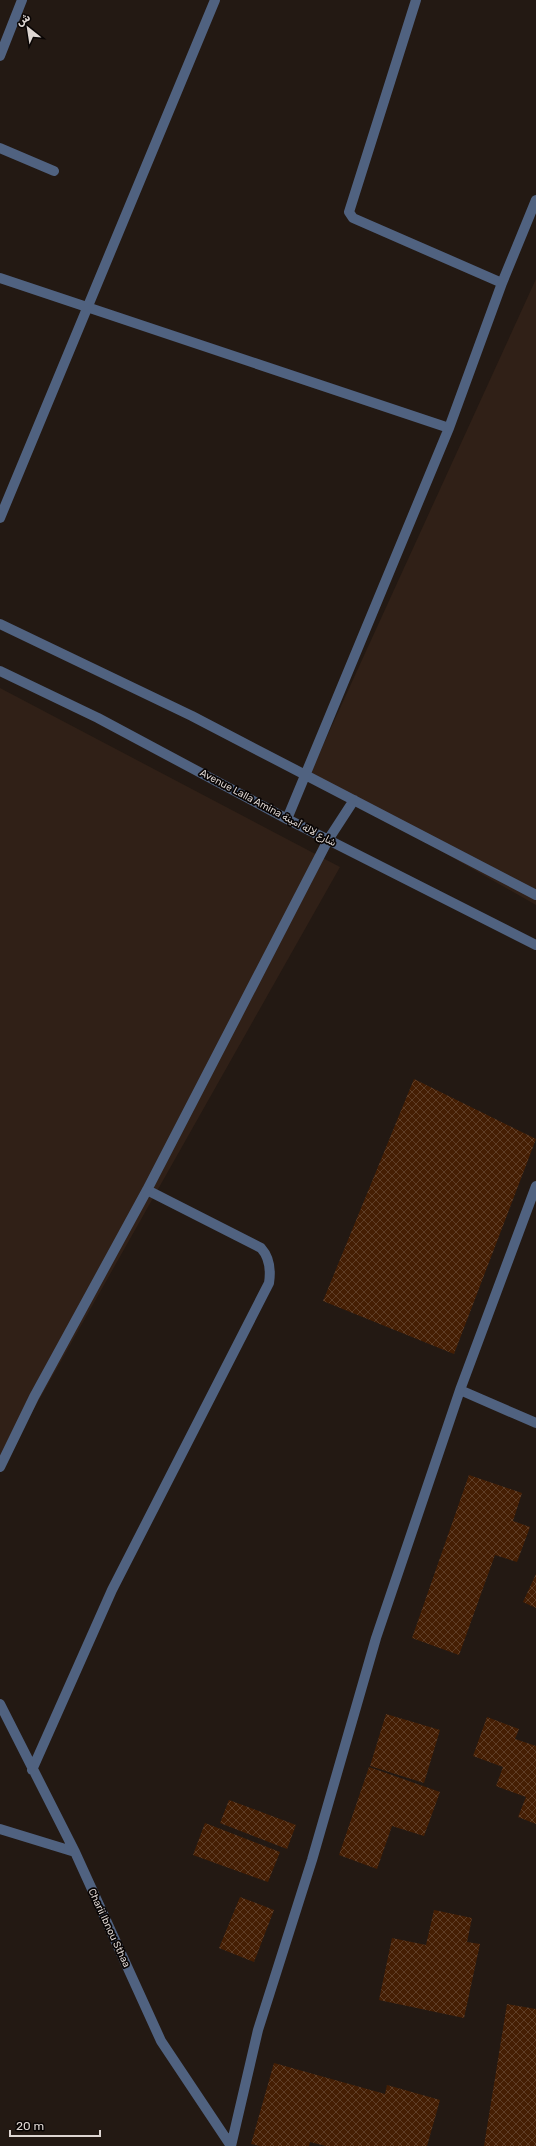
<svg xmlns="http://www.w3.org/2000/svg" width="536" height="2146" font-family="Rubik,Vazirmatn,sans-serif">
	<style>
		.built { fill: #302017 }
		.building { fill: url(#building-cross-hatch) }
		.lines { fill: none; stroke-linecap: round; stroke-linejoin: round }
		.minor { stroke: #506280; stroke-width: 10 }
		.labels { text-anchor: middle; dominant-baseline: central; stroke-width: 3.5; stroke-linejoin: round; paint-order: stroke }
		.street-label { font-size: 10px; fill: #ded6d2; stroke: #090504 }
	</style>
	<defs>
		<pattern id="building-cross-hatch" width="8" height="8" patternUnits="userSpaceOnUse"><rect width="8" height="8" fill="#451e03"/><path d="M0 0l8 8M0 8l8-8" fill="none" stroke="#5f3e27"/></pattern>
	</defs>
	<rect width="100%" height="100%" fill="#231913"/>
	<path class="built" d="M536,279V905L309,776Z
		M0,688L340,867L0,1469Z"/>
	<path class="building" d="M414,1079L536,1139L454,1354L323,1301Z
		M469,1475L522,1493L513,1521L530,1527L517,1562L495,1555L459,1655L412,1638Z
		M536,1574V1608L523,1602Z
		M386,1714L440,1730L424,1783L370,1766Z
		M487,1717L519,1729L515,1739L536,1746V1824L518,1817L526,1797L496,1786L503,1767L473,1756Z
		M369,1767L440,1792L424,1836L392,1826L377,1869L339,1855Z
		M229,1800L296,1825L287,1849L220,1823Z
		M205,1823L280,1852L268,1882L193,1855Z
		M240,1897L274,1910L254,1962L219,1948Z
		M434,1910L472,1918L467,1942L480,1944L464,2018L379,2000L392,1938L426,1945Z
		M507,2004L536,2009V2146H484Z
		M274,2063L385,2094L387,2085L440,2100L427,2146H326L310,2142L309,2146H260L251,2144Z"/>
	<g class="lines">
		<path class="minor" d="M416,0L349,212L353,218L502,283
			M0,56L22,0
			M0,148L54,171
			M0,278L449,428
			M0,518L215,0
			M0,624L192,716L536,895
			M0,671L98,718L287,819L536,945
			M287,819L449,428L502,283L536,200
			M460,1390L536,1423
			M0,1467L34,1397L147,1190L328,840L354,800
			M0,1704L75,1852L161,2041L231,2146
			M32,1770L112,1590L269,1283C271,1270 270,1258 261,1248L147,1190
			M0,1829L75,1852
			M231,2146L258,2030L312,1860L376,1638L460,1390L536,1186"/>
	</g>
	<g class="labels">
		<g class="street-label">
			<text transform="translate(268 808) rotate(28)">Avenue Lalla Amina شارع لالة أمينة</text>
			<text transform="translate(109 1928) rotate(65)">Charii Ibnou Sthaa</text>
		</g>
	</g>
	<g transform="translate(28 28) rotate(330)" stroke="#090504" stroke-width="3" paint-order="stroke">
	<path d="M0-3L7 15L0 10L-7 15Z" fill="#ded6d2"/>
	<text y="-6" font-size="11" font-weight="bold" text-anchor="middle" fill="#ded6d2">ش</text>
	</g>
	<path d="M10 2130v6h90v-6" fill="none" stroke="#ded6d2" stroke-width="2"/>
	<text x="16" y="2130" font-size="12" fill="#ded6d2" stroke="#090504" stroke-width="3" paint-order="stroke">20 m</text>
</svg>
